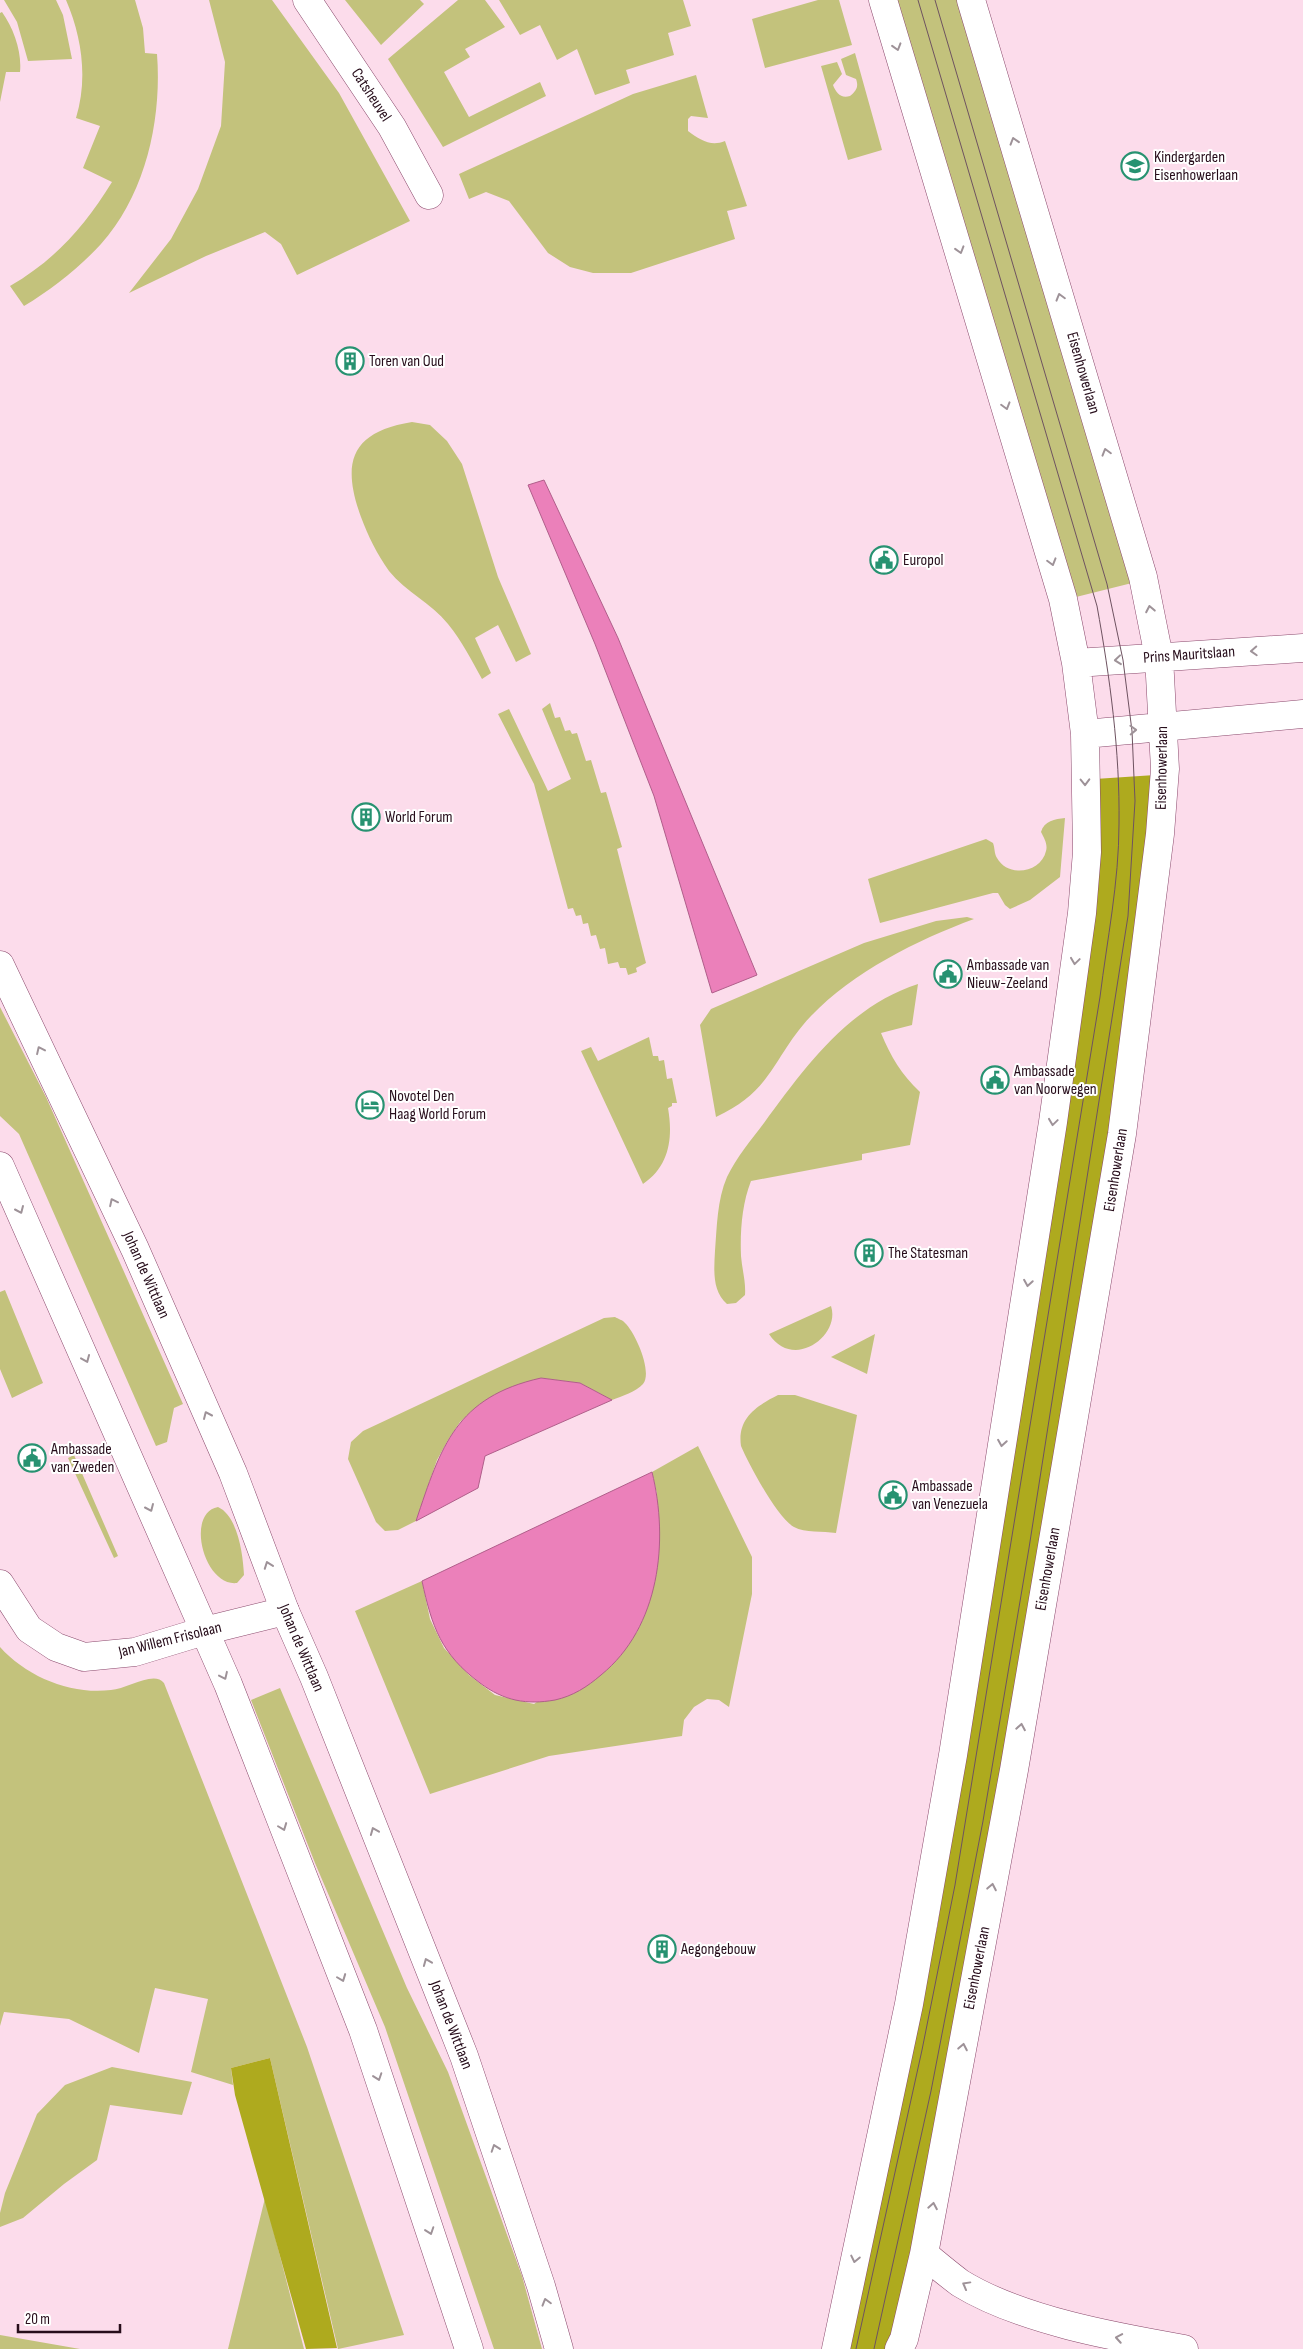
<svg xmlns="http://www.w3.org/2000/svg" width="1303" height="2349" font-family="'Sofia Sans Condensed',sans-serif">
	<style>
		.green { fill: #c3c27c }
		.forest { fill: #aeaa1e }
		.water { fill: #eb80ba; stroke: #b05e8a }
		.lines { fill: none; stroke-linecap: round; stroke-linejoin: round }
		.minor-casing { stroke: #8a496c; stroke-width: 29 }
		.secondary-casing { stroke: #8a496c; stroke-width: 29 }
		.minor { stroke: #fff; stroke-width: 28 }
		.secondary { stroke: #fff; stroke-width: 28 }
		.tram { stroke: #6e5260; stroke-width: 1 }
		.oneway { stroke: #9e9298 }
		.labels { text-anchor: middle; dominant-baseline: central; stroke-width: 4; stroke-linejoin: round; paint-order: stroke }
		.street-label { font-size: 16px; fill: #270d1b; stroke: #fff }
		.poi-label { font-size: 16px; fill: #270d1b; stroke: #fff; text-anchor: start }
	</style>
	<rect width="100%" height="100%" fill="#fcdceb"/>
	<path class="green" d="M4,0H56L63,15L72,59L28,61L17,22Z
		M66,0H135L143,28L145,53L157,54C162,119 146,194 101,244C80,267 51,290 24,306L10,286C55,260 85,226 112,182L83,168L100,126L76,118C88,79 82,37 66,0Z
		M209,0H272L339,93L410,221L297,275L281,244L265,232L206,256L129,293L171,239L198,189L221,126L225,62Z
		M345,0H420L424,4L381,45Z
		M458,0H485L505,27L465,49L470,57L444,72L469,117L540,82L546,96L443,147L388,59Z
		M499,0H683L691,26L668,33L674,55L626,70L630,83L595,95L577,49L557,60L540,25L520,35Z
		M818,0H839L852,45L765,68L752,19Z
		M894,0H958L1132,583L1072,598Z
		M2,12C14,29 22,52 20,72H6L0,102V13Z
		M855,53L882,150L848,160L821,66L837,62L842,74L833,85C836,93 841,99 850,96C856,91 859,87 856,79L846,75L841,59Z
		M696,75L708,118L691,116L688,119V131C700,140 711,147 725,141L747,206L727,211L735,239L631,273H593L570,267L548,253L509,201L486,192L469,199L459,174L633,94Z
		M412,422L430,425L447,441L462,464L498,577L531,654L516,662L498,625L475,638L491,673L482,679C472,661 462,641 448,624C431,603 406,592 389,571C377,554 368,536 361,517C341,462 351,432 412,422Z
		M550,703L555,718L560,717L565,731L570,730L572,734L577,733L586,761L591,760L601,793L606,792L622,847L617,849L646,963L636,968L637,972L628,975L626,968H620L618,962L608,964L605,948L600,949L596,935L591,936L588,923L583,924L581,915L576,916L573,908L568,909L534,784L498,714L509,709L548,791L571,779L542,709Z
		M1065,818L1060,877L1030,900L1010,909L1005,905L998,893H993L880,923L868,879L986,839L993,843C995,848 994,853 997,858C1008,878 1041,873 1046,851C1048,844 1044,838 1041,832C1044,821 1055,819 1065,818Z
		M967,917L974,919C917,940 853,972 811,1016C773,1056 774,1090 716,1117L700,1025L711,1009L864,943L936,921Z
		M918,984L912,1025L881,1033C891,1057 901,1074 920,1092L910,1145L862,1154V1160L751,1181C742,1204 740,1231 741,1256C742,1269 746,1282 745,1295L736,1303L727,1304C712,1291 714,1270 715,1251C717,1227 717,1200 727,1177C736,1158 751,1140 764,1123C805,1067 849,1006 918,984Z
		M0,1007L46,1097L183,1404L174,1408L167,1442L156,1446L19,1134L0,1116Z
		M649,1037L653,1056H658L659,1061L664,1060L667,1079L672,1078L677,1103H672V1106L668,1108C673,1137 670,1166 643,1184L581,1051L591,1047L598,1061Z
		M5,1290L43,1383L12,1398L0,1369V1292Z
		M831,1306C841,1336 793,1371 769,1334Z
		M615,1317C618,1319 623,1320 625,1323C635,1332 653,1372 643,1384C636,1392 622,1396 612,1400L580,1383L541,1378L477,1407L460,1422L448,1440L437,1460L416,1521L398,1530L385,1531L376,1522L348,1459L351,1442L363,1431L604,1318Z
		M875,1334L867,1374L831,1357Z
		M778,1395H795L857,1415L836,1533C823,1531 805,1533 794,1527C778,1519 748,1463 741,1446C737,1419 756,1406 778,1395Z
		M698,1446L752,1557V1594L729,1707L719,1700L707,1699L694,1707L684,1720L682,1736L549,1756L430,1794L355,1611L422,1581L430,1619L444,1648L469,1675L495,1695L534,1704L637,1632L648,1604L656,1576L657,1494L652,1472Z
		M74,1455L118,1556L114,1558L68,1458Z
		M218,1507C238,1516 243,1555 244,1575L237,1583C204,1587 185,1513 218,1507Z
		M0,1647C27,1677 71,1695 111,1690C127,1689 154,1670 164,1683L307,2047L404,2335L338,2349L270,2058L231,2068L233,2085L191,2072L208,1999L155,1988L139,2053L69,2019L4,2012L0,2026Z
		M280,1688L407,1988L448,2072L522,2276L542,2349H494L385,2027L315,1863L251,1700Z
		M112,2067L192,2082L182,2115L110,2105L97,2160L64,2184L23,2218L0,2227V2213L5,2193L37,2114L65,2085Z
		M265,2198L304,2349H228Z
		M0,2335L80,2349H0Z"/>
	<path class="forest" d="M1155,775L1148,906L1006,1784L897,2325L888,2349H843L937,1928L1023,1375L1095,779Z
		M270,2058L337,2348L306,2349L235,2095L231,2068Z"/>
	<path class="water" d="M544,480L618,638L757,975L712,993L654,796L595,644L528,485Z
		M541,1378L580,1383L612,1400L485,1456L478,1488L416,1521C441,1446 456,1397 541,1378Z
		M652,1472C669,1541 660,1627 601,1675C587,1687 573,1696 555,1700C527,1705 504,1701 480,1683C441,1654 432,1627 422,1581Z"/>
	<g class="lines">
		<g class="minor-casing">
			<path id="minor" d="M307,0L392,127L429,195
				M1076,663L1303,648
				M1085,734L1303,714
				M0,1584L29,1629L56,1647L84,1657L135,1652L204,1631L285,1611
				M924,2254C936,2264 948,2274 960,2283C1020,2320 1115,2337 1184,2349
				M836,2349L909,2004L953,1755L1053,1122L1082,913L1087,852L1085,734L1076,663L1063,599L883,0
				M899,2349L904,2339L924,2254L1014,1770L1122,1134L1160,834L1165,769L1159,657L1143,577L971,0"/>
		</g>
		<g class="secondary-casing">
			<path id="secondary" d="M0,965L135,1249L233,1473L285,1611L314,1677L464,2056L541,2286L559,2349
				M0,1166L228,1684L363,2030L469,2349"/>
		</g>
		<use href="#minor" class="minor"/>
		<use href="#secondary" class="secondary"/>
		<path class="tram" d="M856,2349L922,2050L955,1885L1100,997C1107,940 1119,882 1119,824C1120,751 1110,678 1097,606L918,0
			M874,2349L931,2091L983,1821L1029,1548L1128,916L1135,801L1132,731L1123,660L1107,584L935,0"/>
	</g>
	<defs><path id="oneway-chevron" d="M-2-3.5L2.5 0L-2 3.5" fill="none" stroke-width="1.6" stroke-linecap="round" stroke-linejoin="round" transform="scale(1.25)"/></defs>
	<g class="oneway">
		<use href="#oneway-chevron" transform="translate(897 47) rotate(73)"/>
		<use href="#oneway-chevron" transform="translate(1014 141) rotate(-107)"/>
		<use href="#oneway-chevron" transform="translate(960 250) rotate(73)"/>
		<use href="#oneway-chevron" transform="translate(1060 297) rotate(-106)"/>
		<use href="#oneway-chevron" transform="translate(1006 406) rotate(74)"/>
		<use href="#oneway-chevron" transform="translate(1106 452) rotate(-106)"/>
		<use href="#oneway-chevron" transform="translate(1052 562) rotate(74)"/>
		<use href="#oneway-chevron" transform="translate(1150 609) rotate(-101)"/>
		<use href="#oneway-chevron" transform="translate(1254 651) rotate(177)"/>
		<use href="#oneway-chevron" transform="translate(1118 660) rotate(174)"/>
		<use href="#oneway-chevron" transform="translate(1133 730) rotate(-2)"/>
		<use href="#oneway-chevron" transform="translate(1085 782) rotate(89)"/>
		<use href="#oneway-chevron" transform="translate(1075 961) rotate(98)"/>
		<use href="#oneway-chevron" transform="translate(40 1050) rotate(-115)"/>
		<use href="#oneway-chevron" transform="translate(1053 1122) rotate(98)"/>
		<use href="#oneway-chevron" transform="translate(113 1202) rotate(-116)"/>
		<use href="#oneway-chevron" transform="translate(20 1210) rotate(66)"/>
		<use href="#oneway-chevron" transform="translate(1028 1283) rotate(99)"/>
		<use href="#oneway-chevron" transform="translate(86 1359) rotate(67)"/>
		<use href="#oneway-chevron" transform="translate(207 1415) rotate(-114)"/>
		<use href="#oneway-chevron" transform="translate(1002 1443) rotate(99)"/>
		<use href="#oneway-chevron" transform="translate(150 1508) rotate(66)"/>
		<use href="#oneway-chevron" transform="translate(268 1565) rotate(-110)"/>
		<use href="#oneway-chevron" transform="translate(224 1676) rotate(65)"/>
		<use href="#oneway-chevron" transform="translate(1021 1727) rotate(-80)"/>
		<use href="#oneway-chevron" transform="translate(283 1827) rotate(69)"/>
		<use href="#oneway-chevron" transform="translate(374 1831) rotate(-112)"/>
		<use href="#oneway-chevron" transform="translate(992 1887) rotate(-79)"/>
		<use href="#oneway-chevron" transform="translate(427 1962) rotate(-112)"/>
		<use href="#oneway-chevron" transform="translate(342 1978) rotate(69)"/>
		<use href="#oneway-chevron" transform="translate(963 2047) rotate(-79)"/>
		<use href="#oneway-chevron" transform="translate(378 2077) rotate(71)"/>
		<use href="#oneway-chevron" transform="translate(495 2148) rotate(-109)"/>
		<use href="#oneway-chevron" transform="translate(933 2206) rotate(-80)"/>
		<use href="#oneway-chevron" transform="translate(430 2231) rotate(71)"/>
		<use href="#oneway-chevron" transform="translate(855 2259) rotate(102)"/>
		<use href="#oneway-chevron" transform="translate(966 2285) rotate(-151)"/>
		<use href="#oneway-chevron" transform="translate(546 2302) rotate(-106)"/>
		<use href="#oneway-chevron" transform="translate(1119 2338) rotate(-170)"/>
	</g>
	<defs>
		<g id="school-ring" transform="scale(1.4375)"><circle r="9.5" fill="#fff" stroke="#279271" stroke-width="1.5"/><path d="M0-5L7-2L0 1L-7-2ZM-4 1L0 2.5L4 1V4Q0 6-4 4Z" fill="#279271"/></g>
		<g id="building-ring" transform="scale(1.4375)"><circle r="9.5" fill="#fff" stroke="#279271" stroke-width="1.5"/><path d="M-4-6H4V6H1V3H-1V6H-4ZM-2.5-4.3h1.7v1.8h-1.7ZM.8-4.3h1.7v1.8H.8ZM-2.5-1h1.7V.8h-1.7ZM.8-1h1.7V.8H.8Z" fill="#279271"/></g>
		<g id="civic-ring" transform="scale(1.4375)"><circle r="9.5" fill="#fff" stroke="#279271" stroke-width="1.5"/><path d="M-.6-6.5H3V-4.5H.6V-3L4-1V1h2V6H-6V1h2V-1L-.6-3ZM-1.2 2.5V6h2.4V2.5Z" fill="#279271"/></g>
		<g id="hotel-ring" transform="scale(1.4375)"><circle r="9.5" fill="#fff" stroke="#279271" stroke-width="1.5"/><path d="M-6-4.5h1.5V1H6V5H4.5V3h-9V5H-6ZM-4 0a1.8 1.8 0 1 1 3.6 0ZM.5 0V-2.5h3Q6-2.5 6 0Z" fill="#279271"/></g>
	</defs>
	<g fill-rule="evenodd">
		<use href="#school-ring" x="1135" y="166"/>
		<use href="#building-ring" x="350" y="361"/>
		<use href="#civic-ring" x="884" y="560"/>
		<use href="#building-ring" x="366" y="817"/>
		<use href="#civic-ring" x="948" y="974"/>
		<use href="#civic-ring" x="995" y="1080"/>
		<use href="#hotel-ring" x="370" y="1105"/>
		<use href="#building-ring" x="869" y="1253"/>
		<use href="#civic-ring" x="32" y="1458"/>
		<use href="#civic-ring" x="893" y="1495"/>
		<use href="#building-ring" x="662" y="1949"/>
	</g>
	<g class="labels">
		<g class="street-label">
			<text transform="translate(371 95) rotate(57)">Catsheuvel</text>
			<text transform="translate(1083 373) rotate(74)">Eisenhowerlaan</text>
			<text transform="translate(1189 655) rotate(-4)">Prins Mauritslaan</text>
			<text transform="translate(1162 768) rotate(-89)">Eisenhowerlaan</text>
			<text transform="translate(1116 1170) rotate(-81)">Eisenhowerlaan</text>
			<text transform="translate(146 1275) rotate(66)">Johan de Wittlaan</text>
			<text transform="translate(1048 1569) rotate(-80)">Eisenhowerlaan</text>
			<text transform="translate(170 1640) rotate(-14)">Jan Willem Frisolaan</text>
			<text transform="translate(301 1648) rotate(67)">Johan de Wittlaan</text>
			<text transform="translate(977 1968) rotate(-79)">Eisenhowerlaan</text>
			<text transform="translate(451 2025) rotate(69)">Johan de Wittlaan</text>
		</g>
		<g class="poi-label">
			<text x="1154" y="157">Kindergarden<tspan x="1154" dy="18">Eisenhowerlaan</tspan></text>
			<text x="369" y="361">Toren van Oud</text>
			<text x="903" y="560">Europol</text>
			<text x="385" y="817">World Forum</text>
			<text x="967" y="965">Ambassade van<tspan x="967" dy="18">Nieuw-Zeeland</tspan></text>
			<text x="1014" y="1071">Ambassade<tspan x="1014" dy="18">van Noorwegen</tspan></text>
			<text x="389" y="1096">Novotel Den<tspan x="389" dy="18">Haag World Forum</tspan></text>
			<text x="888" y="1253">The Statesman</text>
			<text x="51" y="1449">Ambassade<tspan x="51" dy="18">van Zweden</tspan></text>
			<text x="912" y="1486">Ambassade<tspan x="912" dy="18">van Venezuela</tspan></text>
			<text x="681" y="1949">Aegongebouw</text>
		</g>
	</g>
	<path d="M18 2324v8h102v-8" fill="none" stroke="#270d1b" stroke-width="2.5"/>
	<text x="25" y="2324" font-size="15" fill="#270d1b" stroke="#ffffff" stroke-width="4" paint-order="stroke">20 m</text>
</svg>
